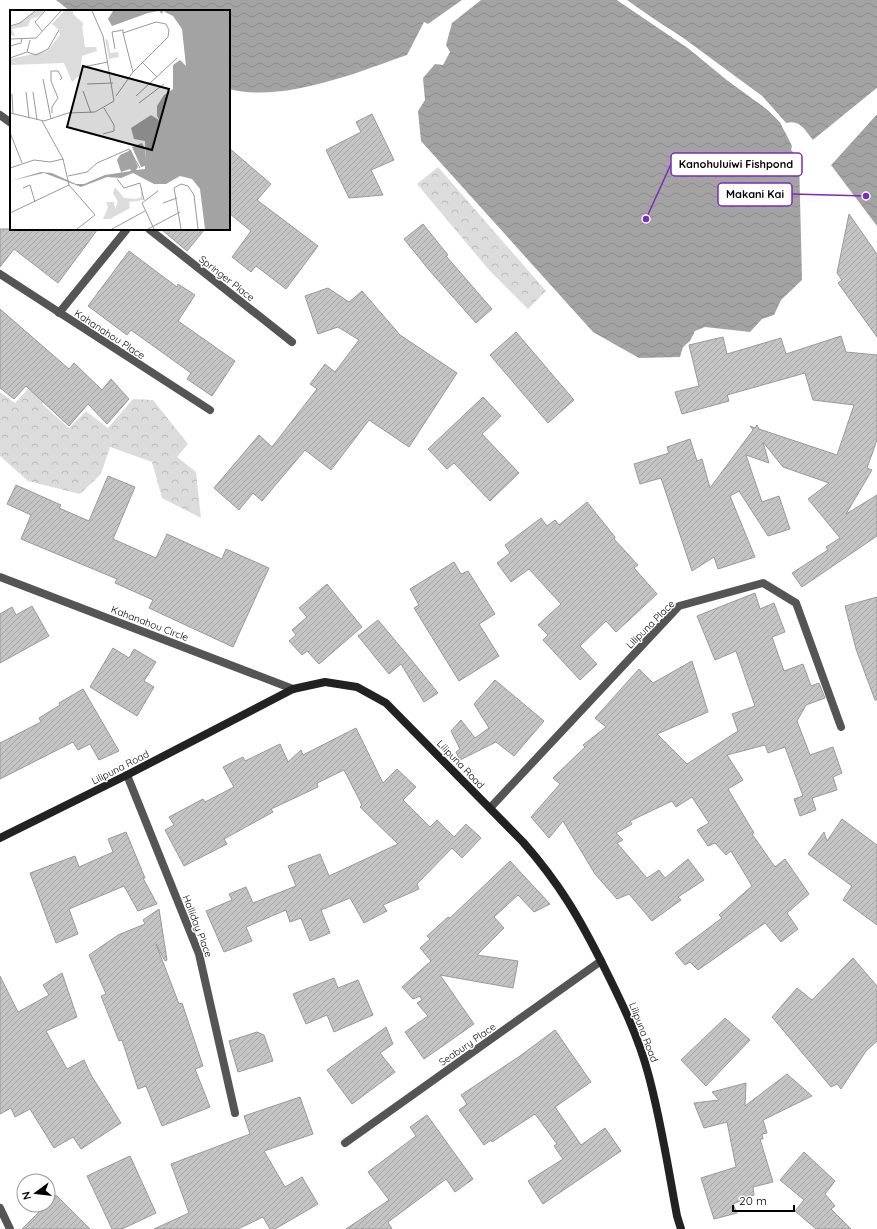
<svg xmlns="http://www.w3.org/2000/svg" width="877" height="1229" viewBox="0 0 877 1229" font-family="Quicksand,sans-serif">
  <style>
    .forest { fill: url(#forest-crowns) }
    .water { fill: url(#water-waves) }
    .pier { fill: #fff }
    .building { fill: url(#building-hatch); stroke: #999 }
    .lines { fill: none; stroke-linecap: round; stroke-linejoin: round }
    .street { stroke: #555; stroke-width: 8 }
    .secondary { stroke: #222; stroke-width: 8 }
    .labels { text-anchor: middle; stroke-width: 3; stroke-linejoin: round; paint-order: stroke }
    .street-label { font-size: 10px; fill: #000; stroke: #fff }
    .inset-road { fill: none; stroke: #999; stroke-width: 1 }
    .view { fill: #000; fill-opacity: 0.15; stroke: #000; stroke-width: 2 }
    .inset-edge { fill: none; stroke: #000; stroke-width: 2 }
    .leader { fill: none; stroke: #7b2cbf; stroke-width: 1.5 }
    .callout-dot { fill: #7b2cbf; stroke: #fff; stroke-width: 1.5 }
    .callout { fill: #fff; stroke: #7b2cbf; stroke-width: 1.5 }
    .callout-label { font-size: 11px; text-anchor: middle; font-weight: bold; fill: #000 }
  </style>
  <defs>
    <pattern id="forest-crowns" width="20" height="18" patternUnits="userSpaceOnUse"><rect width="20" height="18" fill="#dcdcdc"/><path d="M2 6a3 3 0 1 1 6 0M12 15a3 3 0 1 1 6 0" fill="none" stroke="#bbb"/></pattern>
    <pattern id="water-waves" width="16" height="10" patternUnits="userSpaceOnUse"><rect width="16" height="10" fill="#a3a3a3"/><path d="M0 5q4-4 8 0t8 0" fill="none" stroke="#8b8b8b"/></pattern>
    <pattern id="building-hatch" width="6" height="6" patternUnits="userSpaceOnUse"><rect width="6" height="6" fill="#c4c4c4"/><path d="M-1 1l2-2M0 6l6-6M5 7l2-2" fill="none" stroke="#a7a7a7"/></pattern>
  </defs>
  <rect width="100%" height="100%" fill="#fff"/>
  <g class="forest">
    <polygon points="438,167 546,291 528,309 489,270 417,184"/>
    <polygon points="54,361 62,376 42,404 69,428 86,411 108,428 133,399 153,400 188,444 177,457 196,472 201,518 162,498 152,462 110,447 101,474 80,494 28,481 0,456 0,392 15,403"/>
  </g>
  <g class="water">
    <path d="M56 0H462L428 24 424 22 407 55C356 73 282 103 229 89V11H70Z"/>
    <polygon points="481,0 617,0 688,48 727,80 768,110 780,122 792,146 791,150 799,158 802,280 781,300 774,315 762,319 750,332 705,327 695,331 690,341 683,347 680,357 639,358 593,332 421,141 418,111 425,100 423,78 435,64 443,65 450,52 446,45 452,23"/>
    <path d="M627 0H877V88L813 140C805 130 800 119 786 123L762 96Z"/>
    <polygon points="877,114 877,226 831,165"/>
  </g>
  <g class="pier">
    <polygon points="617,0 621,0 689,46 728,78 769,108 781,121 785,129 785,132 780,122 768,110 727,80 688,48"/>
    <polygon points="625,0 682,37 762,96 786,123 785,125 761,97"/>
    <polygon points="877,88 877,90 814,142 813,140"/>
    <polygon points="877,112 877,114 831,165 830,164"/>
  </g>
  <g class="building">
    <polygon points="372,114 394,160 371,170 383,195 349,198 326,150 361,132 356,122"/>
    <polygon points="229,148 271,184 257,200 318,246 286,289 256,266 251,272 232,257 251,231 229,213"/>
    <polygon points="849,214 877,254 877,337 838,283 842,280 837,273"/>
    <polygon points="423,224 448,255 446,256 492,309 476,323 429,270 404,239"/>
    <polygon points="0,229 98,229 58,283 14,249 0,267"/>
    <polygon points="161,229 205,229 187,251"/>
    <polygon points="129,251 177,287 178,284 195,295 178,321 235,361 212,396 187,379 191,373 131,330 127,335 88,306"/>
    <polygon points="328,288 349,302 362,291 400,335 457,373 409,447 369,420 331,470 305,450 262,501 253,493 239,510 214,488 259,435 272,447 317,389 310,384 325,364 335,372 359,340 338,327 318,334 305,296"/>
    <polygon points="0,309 69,369 74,363 102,390 111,379 129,399 107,424 88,404 69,426 26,386 14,399 0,388"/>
    <polygon points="516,332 574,400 548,423 490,355"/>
    <polygon points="841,336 846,352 877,355 877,440 867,468 872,470 846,514 877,495 877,536 802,587 792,573 828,550 826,547 840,538 808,499 829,483 783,467 763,442 769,463 746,455 762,502 779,496 790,529 768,536 739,491 730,496 755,557 718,569 714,557 692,571 661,478 640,484 634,464 669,453 667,447 690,439 697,461 702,459 710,488 753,430 750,426 755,428 757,425 759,429 837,455 854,405 813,400 805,373 727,395 729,401 682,414 675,392 699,386 689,345 723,337 727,354 781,338 786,354"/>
    <polygon points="483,397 501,416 482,434 519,473 490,501 454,463 447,469 428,449"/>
    <polygon points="108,476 135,487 113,539 156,558 167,534 222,559 226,549 269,568 233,647 149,608 153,600 115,583 117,579 21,539 31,515 7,504 16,485 61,505 59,508 89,521"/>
    <polygon points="587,502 615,537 614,539 638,565 634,568 657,594 616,632 606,621 580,646 597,664 580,680 543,640 548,635 538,625 561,604 529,569 511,582 497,563 510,553 505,545 541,518 547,526 555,520 559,525"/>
    <polygon points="454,562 461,574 468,571 495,614 479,624 499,656 459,681 414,608 419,605 410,589"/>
    <polygon points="327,584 362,627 319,664 307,651 302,655 289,641 296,635 292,630 307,617 299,608"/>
    <polygon points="755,593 760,609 774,603 785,632 772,637 784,671 803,664 811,686 819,683 825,698 806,705 797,721 810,755 833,747 842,773 833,777 837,790 812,798 816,810 800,816 794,799 803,796 785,747 768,753 765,745 727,755 743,780 728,789 754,833 752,834 775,867 785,859 809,894 787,913 798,929 781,942 765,923 698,970 690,962 685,965 675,953 722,918 719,915 752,886 731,851 726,855 715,843 708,846 697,830 709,823 692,797 676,807 672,801 630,821 632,824 616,833 623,840 617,843 647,878 659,870 665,878 688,859 704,880 678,897 681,900 652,921 629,894 617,899 595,874 563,821 549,838 531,817 560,784 553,778 585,747 583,745 606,727 595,718 639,669 653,683 692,661 708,712 657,734 687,764 738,731 732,714 755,706 736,651 715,660 697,616"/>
    <polygon points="877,597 877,700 875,700 856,649 845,606"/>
    <polygon points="32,606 49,636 0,663 0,614 12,607 16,615"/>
    <polygon points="378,620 409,657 438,693 424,702 401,664 389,674 358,636"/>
    <polygon points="113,648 129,658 134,649 156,662 144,681 154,687 137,716 90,687"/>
    <polygon points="495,680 544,721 514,756 496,742 460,760 456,752 460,749 451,731 461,720 475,738 489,728 474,704"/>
    <polygon points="83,689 119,751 99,760 90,744 78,750 73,742 0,779 0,743 41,722 39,718 60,705 59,703"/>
    <polygon points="356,728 383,783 397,769 416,787 403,800 430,827 437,820 454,837 466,824 481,838 462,858 452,848 417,884 419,889 383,905 387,911 364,923 350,898 321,910 330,933 310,941 301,918 290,922 286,910 246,927 252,941 224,952 206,911 232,900 229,894 246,887 253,903 296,886 288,866 320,854 329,876 398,844 360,807 362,805 344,770 317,783 318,787 271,809 273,812 224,839 227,844 184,866 165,830 174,825 169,817 203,799 205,802 234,787 223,767 243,757 245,761 280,744 288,762 301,750 303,755"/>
    <polygon points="842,819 877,845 877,925 843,900 852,886 808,854 824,832 827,841"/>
    <polygon points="126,832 145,878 143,878 157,904 138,911 124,886 69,909 78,934 56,943 30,873 75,856 79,867 113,852 108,839"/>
    <polygon points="510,861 550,904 534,912 518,895 494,917 504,928 477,955 518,961 513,988 440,975 474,1024 424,1059 405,1032 428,1016 417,1003 422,1000 420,996 413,999 402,987 431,961 420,948 430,939 427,936 448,917 450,918"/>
    <polygon points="159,909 167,960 165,961 156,944 179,1004 182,1003 203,1066 195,1069 210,1107 162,1126 146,1086 138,1089 122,1040 119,1041 101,996 106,994 89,955 118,935 145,924 143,920"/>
    <polygon points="853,958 877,986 877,1041 866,1051 841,1089 837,1084 831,1087 772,1017 797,988 812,1000"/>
    <polygon points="62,973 77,1017 46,1031 67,1069 84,1060 91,1075 121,1123 81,1149 73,1137 54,1148 30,1109 15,1117 11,1108 0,1114 0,976 18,1012 49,995 43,985"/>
    <polygon points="334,978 338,988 358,980 373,1015 334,1032 327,1015 306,1024 293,994"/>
    <polygon points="725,1018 750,1040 706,1086 681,1060"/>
    <polygon points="386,1027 393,1044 380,1053 395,1072 352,1104 327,1070"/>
    <polygon points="555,1030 591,1082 555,1107 581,1145 605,1128 621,1151 543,1204 528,1181 563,1159 554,1146 557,1144 535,1114 492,1142 491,1140 484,1145 459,1110 467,1104 461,1095 520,1056"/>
    <polygon points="257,1032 264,1035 273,1061 238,1072 229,1041"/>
    <polygon points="787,1074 812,1096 763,1120 767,1133 762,1134 763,1139 760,1139 773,1182 753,1187 754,1195 733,1204 737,1213 714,1219 701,1178 736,1167 727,1122 704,1128 694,1103 719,1100 712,1092 746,1083 745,1106"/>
    <polygon points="300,1097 313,1134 264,1151 285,1187 302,1177 318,1204 275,1229 270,1229 263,1217 238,1229 154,1229 189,1213 171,1164 250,1134 244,1116"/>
    <polygon points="427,1115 473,1179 455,1192 446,1179 388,1222 392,1229 346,1229 389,1200 368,1172 416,1136 410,1127"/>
    <polygon points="804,1152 835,1181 825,1194 835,1206 831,1209 851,1229 816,1229 795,1211 804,1200 780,1180"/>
    <polygon points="130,1156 156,1213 122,1229 112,1229 87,1176"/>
    <polygon points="56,1195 90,1229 22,1229 46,1205 48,1205"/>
  </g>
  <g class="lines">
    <g class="street">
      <polyline points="0,115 11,123"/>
      <polyline points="149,229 292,342"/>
      <polyline points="0,274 210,410"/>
      <polyline points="59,313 127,229"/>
      <polyline points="0,577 293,689"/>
      <polyline points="127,775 199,954 235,1113"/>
      <polyline points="490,808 679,606 763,583 796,603 841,727"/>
      <polyline points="345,1143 601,961"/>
      <polyline points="0,1208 10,1229"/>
    </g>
    <path class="secondary" d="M0 838 127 775 293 689 325 682 357 687 386 703 523 842C560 884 580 919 605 969 622 1003 638 1036 648 1073 661 1120 668 1168 677 1216L681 1229"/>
  </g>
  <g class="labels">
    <g class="street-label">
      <text transform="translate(227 278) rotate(38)" y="4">Springer Place</text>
      <text transform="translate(110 334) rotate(33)" y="4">Kahanahou Place</text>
      <text transform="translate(150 623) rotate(21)" y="4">Kahanahou Circle</text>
      <text transform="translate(650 624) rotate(-45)" y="4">Lilipuna Place</text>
      <text transform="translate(461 764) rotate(46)" y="4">Lilipuna Road</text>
      <text transform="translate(120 767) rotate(-27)" y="4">Lilipuna Road</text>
      <text transform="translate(198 926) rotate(69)" y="4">Halliday Place</text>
      <text transform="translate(644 1032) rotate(69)" y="4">Lilipuna Road</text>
      <text transform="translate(467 1044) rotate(-35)" y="4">Seabury Place</text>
    </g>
  </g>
  <g transform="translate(10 10)">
    <rect width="220" height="220" fill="#fff"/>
    <path d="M25 1H34L28 7 21 9 18 16 2 19 5 26 0 25V17L8 14ZM54 1H63V4L74 14 72 16 75 37H86L87 41 72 46 70 65 62 72 54 53 0 55V49L37 41 50 25 49 20 42 14ZM95 29 98 30 100 43 108 42 109 47 99 49ZM105 177 114 188 126 189 131 187V178L133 190 119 192 120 198 100 209H93L98 197 96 192H104L105 199 108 192 103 183Z" fill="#dcdcdc"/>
    <path d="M103 1H220V219H195L190 179 182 169 170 166 156 174H144L123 163 111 168 97 167 71 177 34 163 0 171 31 162 42 163 66 174H74L95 165 121 161 120 159 111 162 107 150 110 145 121 140 128 157 126 160 135 159V156L131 157 122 137 132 133 135 139 136 150 135 131 124 129 121 118 141 105 149 110 152 115 147 106V96L154 85 163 79V55L170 50 176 56 172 19 163 6 153 1 152 4 149 1 138 3 102 16 98 9Z" fill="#a3a3a3"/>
    <path class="inset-road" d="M0 16 10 13 25 1M32 21 25 12 35 1M0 29 26 28 51 1M0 36 11 33 12 28M105 39 102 22 113 20V23M17 42 26 45 38 39 49 20M0 48 17 42 20 30M133 53 147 67M73 57 98 52M33 69 41 109M77 74 103 73M73 81 81 103M16 82 19 108M23 82 27 110M2 84 3 104M106 86 123 62 158 27 159 20 156 14 146 12 113 23 123 62M126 86 167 48M129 93 154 74M0 103 34 111 58 103 85 102 104 91 93 26 82 1M42 103V97L48 88 41 71V61H48L52 68 50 70M32 111 53 149 59 175 85 205 67 219M93 124 104 121V115L94 98M1 125 12 153M0 158 24 150 40 152 53 149M58 166 77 162 87 153 119 139 130 158M107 169 114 178 130 173 134 190M13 178 20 175 25 192M153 193 167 188M0 203 59 175M102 219 135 201M138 219 170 202M144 219 132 193 148 181M171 219 164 178 171 174 178 176 184 185 188 219"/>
    <path class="view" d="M73 56 159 79 142 140 57 117Z"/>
    <rect width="220" height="220" class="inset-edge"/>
  </g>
  <path class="leader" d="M646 219L671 164M866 196L792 194"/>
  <g class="callout-dot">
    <circle cx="646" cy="219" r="4"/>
    <circle cx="866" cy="196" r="4"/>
  </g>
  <g class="callout">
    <rect x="671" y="153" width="131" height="23" rx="4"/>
    <rect x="718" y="183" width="74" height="23" rx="4"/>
  </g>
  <g class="callout-label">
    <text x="736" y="168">Kanohuluiwi Fishpond</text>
    <text x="755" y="198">Makani Kai</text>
  </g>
  <g transform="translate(36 1193) rotate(255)"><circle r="19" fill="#ffffff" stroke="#999999"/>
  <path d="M0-3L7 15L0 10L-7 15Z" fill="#000000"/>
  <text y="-6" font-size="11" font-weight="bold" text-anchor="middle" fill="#000000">N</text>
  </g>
  <path d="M733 1205v6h61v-6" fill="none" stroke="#000000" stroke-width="2"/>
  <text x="739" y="1205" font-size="12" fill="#000000" stroke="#ffffff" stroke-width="3" paint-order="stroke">20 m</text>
</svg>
